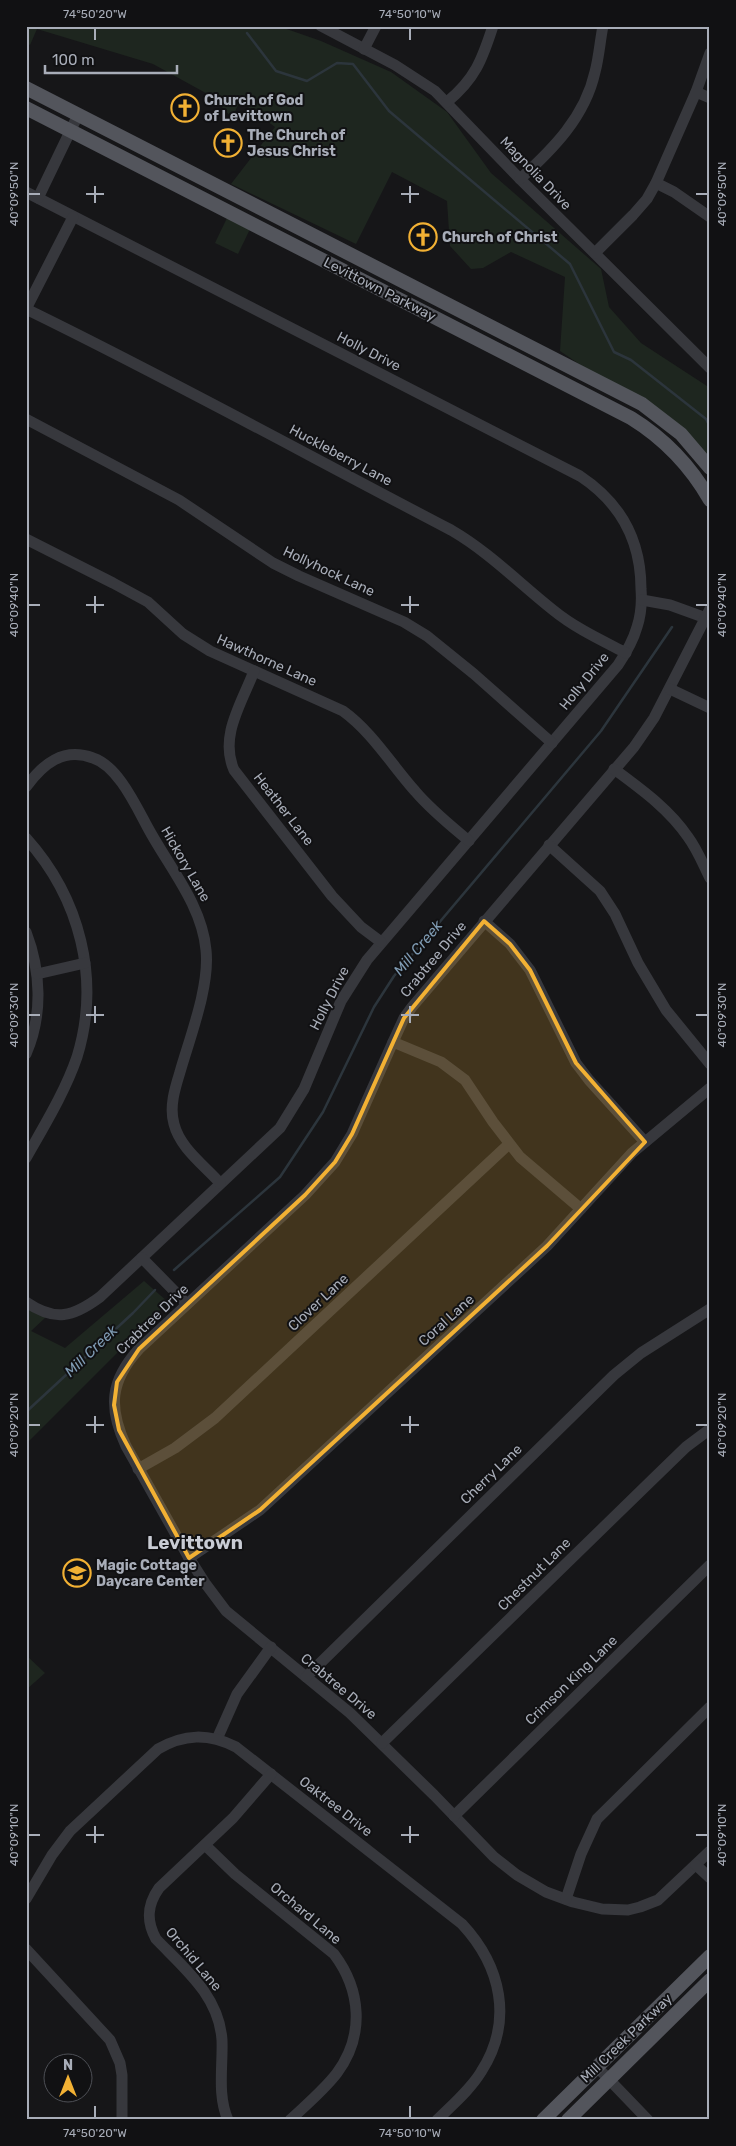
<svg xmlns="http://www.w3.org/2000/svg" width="736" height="2146" viewBox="0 0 736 2146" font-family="Rubik,sans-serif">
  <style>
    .green { fill: #1e261f }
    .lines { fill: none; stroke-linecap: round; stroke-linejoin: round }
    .stream { stroke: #2c353c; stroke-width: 2.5 }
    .minor { stroke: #37383d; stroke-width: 11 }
    .major { stroke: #53555c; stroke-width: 14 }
    .marked { fill: #f2b134; fill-opacity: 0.2; stroke: #f2b134; stroke-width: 4; stroke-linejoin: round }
    .ticks { fill: none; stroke: #a8adb8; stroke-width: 2 }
    .labels { text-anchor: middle; stroke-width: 4; stroke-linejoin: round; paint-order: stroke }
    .poi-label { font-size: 14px; font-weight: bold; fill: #a8adb8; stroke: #111113; text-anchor: start }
    .street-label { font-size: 14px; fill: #a8adb8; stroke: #111113 }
    .water-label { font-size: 15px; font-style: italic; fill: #7f9bb3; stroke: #111113 }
    .district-label { font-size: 19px; font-weight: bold; fill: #c9ccd4; stroke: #111113 }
    .neatline { fill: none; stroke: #a8adb8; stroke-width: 2 }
    .ticks-label { font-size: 12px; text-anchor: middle; fill: #a8adb8 }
  </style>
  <rect width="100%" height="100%" fill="#161618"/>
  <g class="green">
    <polygon points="26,26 278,26 321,41 391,72 447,112 491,173 601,269 609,307 641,343 710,388 710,468 667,415 585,368 560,351 565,277 511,252 483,268 471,269 450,246 447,201 392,172 356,244 231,184 275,127 240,101 232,118 213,97 153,64 37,29 30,45 26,43"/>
    <polygon points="227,218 250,229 238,254 215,243"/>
    <polygon points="144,1281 168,1302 26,1444 26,1306 46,1317 31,1331 65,1348"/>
    <polygon points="26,1655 45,1673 26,1690"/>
  </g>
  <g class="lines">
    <g class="stream">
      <polyline points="247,33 276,71 307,81 337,63 353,64 389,111 570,264 614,352 631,360 706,419 710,427"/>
      <polyline points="174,1270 280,1177 323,1112 374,1007 394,976 601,731 672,627"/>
      <polyline points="26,1412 133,1313 155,1290"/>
    </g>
    <g class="minor">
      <polyline points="321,26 395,65 435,91 520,179 710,368"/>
      <polyline points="364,49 376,26"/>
      <polyline points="696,92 710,98"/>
      <path d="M447 102C475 79 482 60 493 26"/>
      <path d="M520 179C553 149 585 117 595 72 599 57 600 41 603 26"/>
      <polyline points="656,183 674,192 710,217"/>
      <path d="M26 192 580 476C621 503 641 540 641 589 642 602 641 615 637 627 633 641 626 653 618 665L367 960 341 1001 304 1089 280 1128 100 1297C73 1317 55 1322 26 1302"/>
      <polyline points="38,198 78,115"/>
      <path d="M73 217 26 309C170 379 309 456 451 530 489 552 519 583 553 610 575 628 601 640 626 653"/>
      <polyline points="595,253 633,215 647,199 656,183 696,92 710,53"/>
      <polyline points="26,419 179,500 273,563 299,576 404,622 427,636 474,674 552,743"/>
      <path d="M26 539 113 583 148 602 183 634 210 651 343 711C372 732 391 764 415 791 431 810 450 825 469 841"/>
      <polyline points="642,600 670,605 706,618"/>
      <path d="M710 609 654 718 634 747 412 1007 404 1018 393 1042 352 1134 335 1162 305 1195 139 1349C110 1381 108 1407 126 1446L189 1558 205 1583 226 1611 350 1713 434 1795 494 1857 517 1875 546 1892 573 1902 602 1909 628 1910 640 1907 658 1900 710 1851"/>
      <path d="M254 671C242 703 219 736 234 770L332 896 361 927 381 942"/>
      <polyline points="670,689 710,708"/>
      <path d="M614 769C641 789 669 809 688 837 697 849 703 864 710 878"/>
      <path d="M26 787C43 764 63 747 93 758 118 766 136 806 148 828 169 867 202 905 206 950 210 986 190 1037 180 1072 175 1088 169 1107 174 1124 180 1148 204 1165 220 1183"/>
      <path d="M26 838C80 898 101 979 77 1057 65 1092 44 1126 26 1158"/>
      <polyline points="549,845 600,891 615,914 638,963 666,1010 710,1064"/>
      <polyline points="484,921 510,944 530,970 576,1063 589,1080 645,1142"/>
      <path d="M26 932C41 971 43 1015 26 1054"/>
      <polyline points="37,974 85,963"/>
      <polyline points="393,1042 441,1062 465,1080 493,1122 520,1157 581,1209"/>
      <polyline points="142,1258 187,1304"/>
      <polyline points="138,1469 175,1448 215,1418 509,1144"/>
      <polyline points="189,1558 260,1510 547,1246 632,1153 710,1088"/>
      <polyline points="306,1677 614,1375 641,1353 710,1309"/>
      <polyline points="217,1739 237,1694 271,1647"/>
      <polyline points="382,1743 652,1480 686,1447 710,1429"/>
      <polyline points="454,1816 710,1565"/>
      <path d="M205 1845 235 1874 334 1954C361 1990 365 2035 337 2073 324 2090 306 2105 290 2120"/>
      <polyline points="696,1865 710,1878"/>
      <path d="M26 1899 52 1855 70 1831 158 1749C184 1734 208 1733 236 1747L462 1924C501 1966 514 2021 481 2072 470 2090 452 2105 437 2120"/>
      <polyline points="566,1899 581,1854 597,1819 710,1707"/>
      <polyline points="26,1949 110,2040 120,2063 122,2075 122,2120"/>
      <polyline points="597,2067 648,2120"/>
      <path d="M228 2120C217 2095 223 2066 222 2040 219 1996 185 1969 156 1939 146 1921 147 1905 159 1888L233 1818 271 1774"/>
    </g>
    <g class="major">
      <polyline points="26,88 642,404 681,434 710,468"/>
      <path d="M26 108 631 418C665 439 690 465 710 500"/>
      <polyline points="543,2120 710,1956"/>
      <polyline points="568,2120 710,1980"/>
    </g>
  </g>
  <path class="marked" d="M484 921 510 944 530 970 576 1063 645 1142 547 1246 260 1510 189 1558 119 1430 114 1405 117 1382 139 1349 305 1195 335 1162 352 1134 404 1018Z"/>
  <path class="ticks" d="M95 28V40M410 28V40M95 186V203M410 186V203M28 194H40M86 194H104M401 194H419M696 194H708M95 596V613M410 596V613M28 605H40M86 605H104M401 605H419M696 605H708M95 1006V1023M410 1006V1023M28 1015H40M86 1015H104M401 1015H419M696 1015H708M95 1416V1433M410 1416V1433M28 1425H40M86 1425H104M401 1425H419M696 1425H708M95 1826V1843M410 1826V1843M28 1835H40M86 1835H104M401 1835H419M696 1835H708M95 2106V2118M410 2106V2118"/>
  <defs>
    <g id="church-ring" transform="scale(1.4375)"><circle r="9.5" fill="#111113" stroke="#f2b134" stroke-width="1.5"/><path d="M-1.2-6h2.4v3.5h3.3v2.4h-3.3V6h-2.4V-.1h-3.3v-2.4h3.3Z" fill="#f2b134"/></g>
    <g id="school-ring" transform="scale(1.4375)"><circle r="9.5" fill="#111113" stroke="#f2b134" stroke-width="1.5"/><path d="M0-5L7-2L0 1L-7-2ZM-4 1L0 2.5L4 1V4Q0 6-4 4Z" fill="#f2b134"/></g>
  </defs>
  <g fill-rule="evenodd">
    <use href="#church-ring" x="185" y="108"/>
    <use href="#church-ring" x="228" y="143"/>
    <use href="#church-ring" x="423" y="237"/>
    <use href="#school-ring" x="77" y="1573"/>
  </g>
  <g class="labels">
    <g class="poi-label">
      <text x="204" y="105">Church of God<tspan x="204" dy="16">of Levittown</tspan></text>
      <text x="247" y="140">The Church of<tspan x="247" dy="16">Jesus Christ</tspan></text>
      <text x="442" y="242">Church of Christ</text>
      <text x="96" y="1570">Magic Cottage<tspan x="96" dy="16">Daycare Center</tspan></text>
    </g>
    <g class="street-label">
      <text transform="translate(536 173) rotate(46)" y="5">Magnolia Drive</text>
      <text transform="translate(380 289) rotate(27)" y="5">Levittown Parkway</text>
      <text transform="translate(369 351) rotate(27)" y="5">Holly Drive</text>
      <text transform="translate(341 455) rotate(28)" y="5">Huckleberry Lane</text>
      <text transform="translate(329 571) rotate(25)" y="5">Hollyhock Lane</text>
      <text transform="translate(267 660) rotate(24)" y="5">Hawthorne Lane</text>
      <text transform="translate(584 681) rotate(-51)" y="5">Holly Drive</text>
      <text transform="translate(284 809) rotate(52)" y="5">Heather Lane</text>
      <text transform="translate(186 864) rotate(60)" y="5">Hickory Lane</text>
      <text transform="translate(433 959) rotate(-50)" y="5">Crabtree Drive</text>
      <text transform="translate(329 998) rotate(-63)" y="5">Holly Drive</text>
      <text transform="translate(318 1302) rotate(-43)" y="5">Clover Lane</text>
      <text transform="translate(152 1319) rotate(-44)" y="5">Crabtree Drive</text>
      <text transform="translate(446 1320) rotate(-42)" y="5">Coral Lane</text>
      <text transform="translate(491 1474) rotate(-44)" y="5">Cherry Lane</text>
      <text transform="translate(534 1574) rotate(-45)" y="5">Chestnut Lane</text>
      <text transform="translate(571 1680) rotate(-44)" y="5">Crimson King Lane</text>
      <text transform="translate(339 1686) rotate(40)" y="5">Crabtree Drive</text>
      <text transform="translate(336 1806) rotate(38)" y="5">Oaktree Drive</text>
      <text transform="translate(306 1913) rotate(40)" y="5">Orchard Lane</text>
      <text transform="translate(194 1959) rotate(50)" y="5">Orchid Lane</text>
      <text transform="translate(626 2038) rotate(-44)" y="5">Mill Creek Parkway</text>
    </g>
    <g class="water-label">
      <text transform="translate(418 948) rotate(-50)" y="5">Mill Creek</text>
      <text transform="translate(91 1351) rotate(-44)" y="5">Mill Creek</text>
    </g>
    <g class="district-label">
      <text x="195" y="1549">Levittown</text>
    </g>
  </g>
  <rect width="736" height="2146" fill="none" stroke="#111113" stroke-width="55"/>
  <g transform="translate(68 2078)"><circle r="24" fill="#111113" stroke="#4d4f55"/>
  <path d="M0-4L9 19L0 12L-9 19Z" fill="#f2b134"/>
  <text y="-8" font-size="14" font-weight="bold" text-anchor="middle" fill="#a8adb8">N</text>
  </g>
  <path d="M45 65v8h132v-8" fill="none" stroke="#a8adb8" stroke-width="2.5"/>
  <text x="52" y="65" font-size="15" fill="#a8adb8" stroke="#111113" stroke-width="4" paint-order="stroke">100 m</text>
  <rect x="28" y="28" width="680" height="2090" class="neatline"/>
  <g class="ticks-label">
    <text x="95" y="18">74°50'20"W</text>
    <text x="410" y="18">74°50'10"W</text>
    <text transform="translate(14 194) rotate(-90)" y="4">40°09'50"N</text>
    <text transform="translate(722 194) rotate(-90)" y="4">40°09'50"N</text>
    <text transform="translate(14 605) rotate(-90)" y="4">40°09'40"N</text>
    <text transform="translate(722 605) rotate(-90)" y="4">40°09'40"N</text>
    <text transform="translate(14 1015) rotate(-90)" y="4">40°09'30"N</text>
    <text transform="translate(722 1015) rotate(-90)" y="4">40°09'30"N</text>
    <text transform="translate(14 1425) rotate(-90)" y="4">40°09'20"N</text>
    <text transform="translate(722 1425) rotate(-90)" y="4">40°09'20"N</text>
    <text transform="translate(14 1835) rotate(-90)" y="4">40°09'10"N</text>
    <text transform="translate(722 1835) rotate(-90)" y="4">40°09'10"N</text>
    <text x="95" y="2137">74°50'20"W</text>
    <text x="410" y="2137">74°50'10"W</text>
  </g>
</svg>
